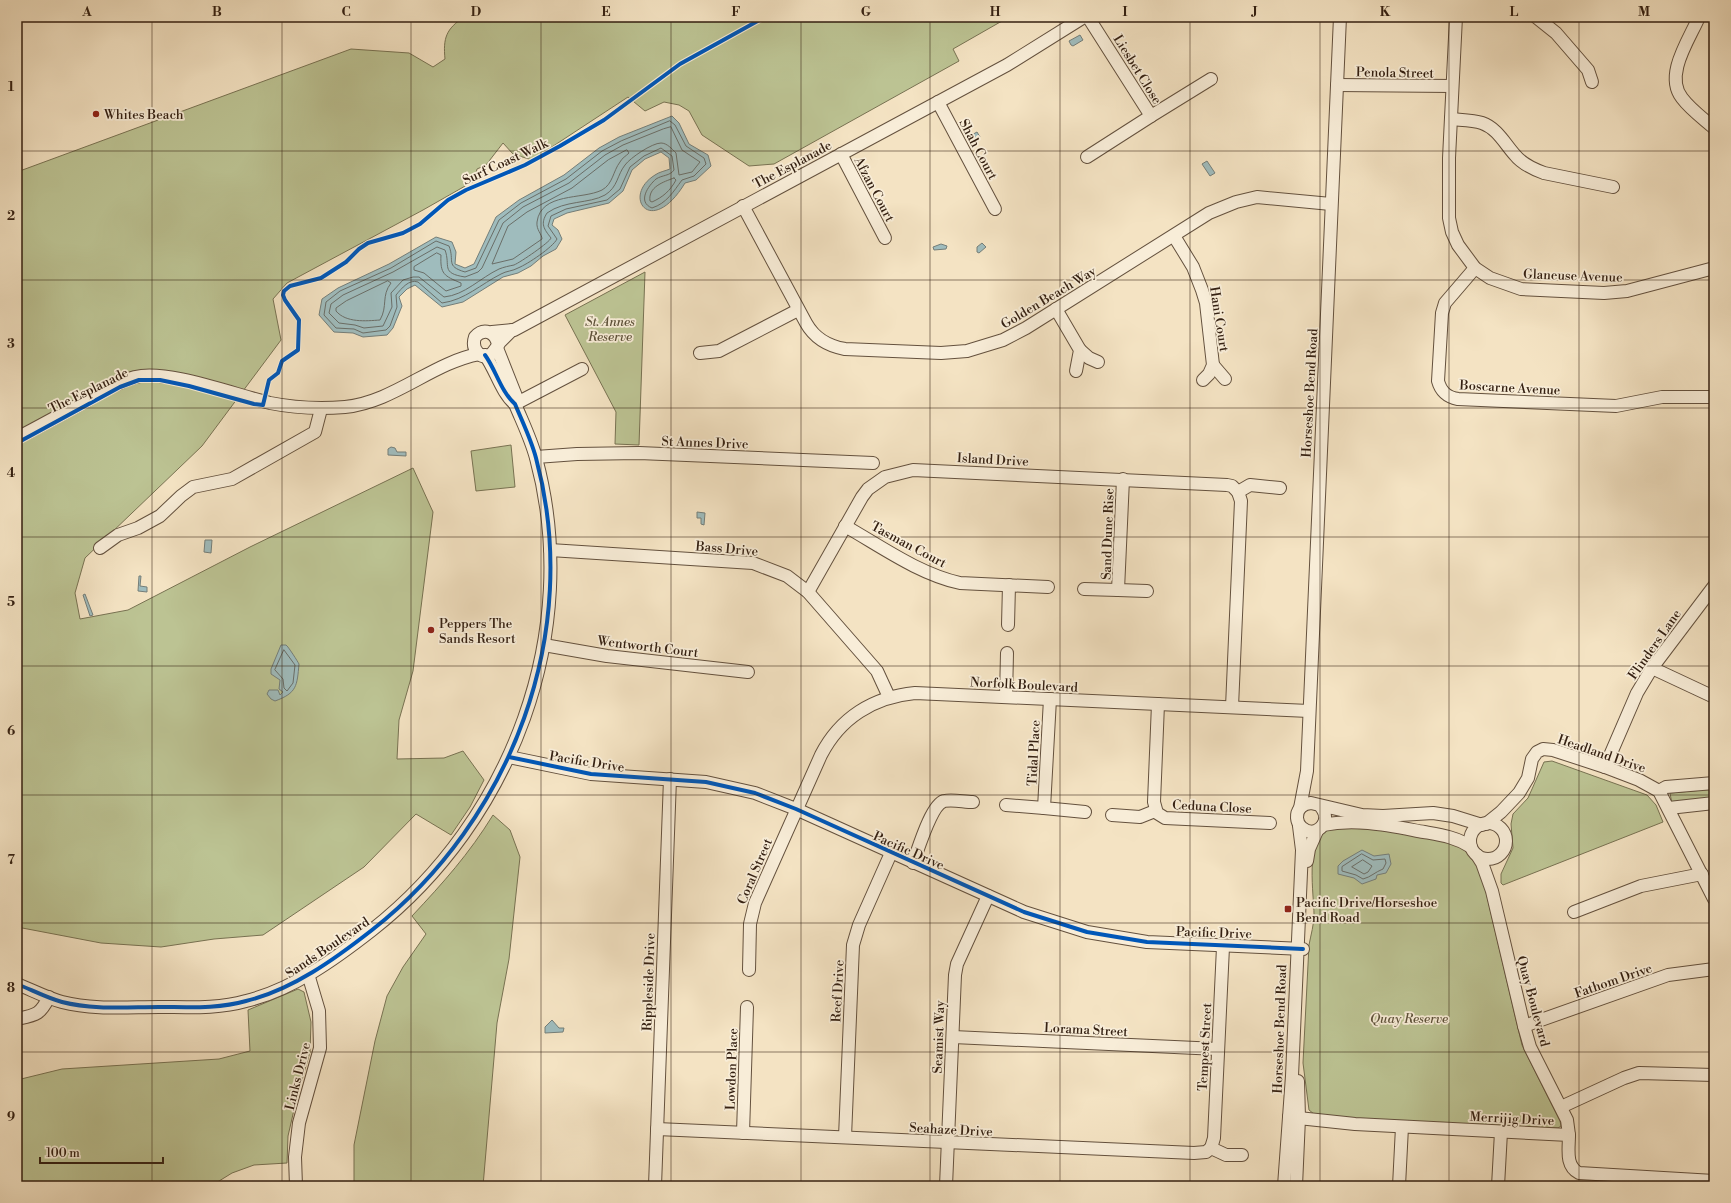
<svg xmlns="http://www.w3.org/2000/svg" width="1731" height="1203" viewBox="0 0 1731 1203" font-family="'Libre Bodoni',serif">
  <style>
    .green { fill: #bcc393; stroke: #787252 }
    .water { fill: #9fbcbd; stroke: #747e79 }
    .lines { fill: none; stroke-linecap: round; stroke-linejoin: round }
    .shore { stroke: #6a6e68; stroke-width: 1 }
    .minor-casing { stroke: #64513e; stroke-width: 14 }
    .minor { stroke: #f8edd8; stroke-width: 12 }
    .cycleway-casing { stroke: #f8edd8; stroke-width: 6 }
    .cycleway { stroke: #0057b8; stroke-width: 4 }
    .grid { fill: none; stroke: #342012; stroke-width: 1; stroke-opacity: 0.55 }
    .poi-dot { fill: #8f2418; stroke: #f8edd8; stroke-width: 1.5 }
    .labels { text-anchor: middle; stroke-width: 3.5; stroke-linejoin: round; paint-order: stroke }
    .street-label { font-size: 13px; fill: #342012; stroke: #f8edd8 }
    .poi-label { font-size: 13px; fill: #342012; stroke: #f8edd8; text-anchor: start }
    .park-label { font-size: 13px; font-style: italic; fill: #5d5139; stroke: #f8edd8 }
    .neatline { fill: none; stroke: #342012; stroke-width: 1.5 }
    .grid-label { font-size: 13px; text-anchor: middle; font-weight: bold; fill: #342012 }
  </style>
  <rect width="100%" height="100%" fill="#f4e3c3"/>
  <filter id="stains"><feTurbulence type="fractalNoise" baseFrequency=".005" numOctaves="4"/><feColorMatrix values="0 0 0 0 .2 0 0 0 0 .09 0 0 0 0 .02 0 0 0 .5 -.17"/></filter>
  <radialGradient id="worn" r=".72"><stop offset=".6" stop-color="#630" stop-opacity="0"/><stop offset="1" stop-color="#630" stop-opacity=".3"/></radialGradient>
  <g class="green">
    <path d="M464 17H1009L953 49 959 61 774 164 749 166 702 135 689 111 679 105 664 102 645 111 628 97 532 160 513 154 503 143 486 165 477 169 474 181 423 210 287 283 273 299 281 340 202 446 85 558 75 593 80 619 128 610 250 547 413 468 433 512 413 671 399 720 397 759 444 758 463 751 484 780 470 807 451 835 416 814 364 867 263 935 214 939 161 947 101 943 17 927V172L351 49 409 53 433 67 445 59C443 38 446 29 464 17Z"/>
    <polygon points="645,272 639,445 615,444 616,412 565,315"/>
    <polygon points="511,445 515,487 476,491 471,451"/>
    <polygon points="1552,761 1647,795 1656,805 1663,822 1503,885 1501,883 1501,874 1513,848 1511,824 1513,814 1528,798 1544,762"/>
    <polygon points="1714,789 1714,800 1672,804 1670,793"/>
    <path d="M493 815 510 830 520 857 509 959 497 1023 483 1186H354V1145L375 1041 387 996 403 967 426 934 412 916C443 883 469 854 493 815Z"/>
    <path d="M1345 828C1375 829 1441 833 1465 850 1473 855 1477 867 1482 875L1522 1045 1560 1121 1561 1126 1558 1128 1359 1120 1314 1114 1309 1110 1303 1063 1309 945C1311 934 1314 925 1314 914 1314 897 1305 839 1326 830 1331 828 1339 829 1345 828Z"/>
    <polygon points="298,989 304,992 311,1022 310,1052 296,1101 288,1136 287,1163 254,1165 232,1173 211,1186 17,1186 17,1080 62,1069 219,1059 250,1051 248,1010"/>
  </g>
  <g class="water">
    <polygon points="1080,35 1083,40 1073,46 1071,45 1069,41"/>
    <path d="M672 116 679 123 689 144 708 155 711 166 696 180 685 183C651 239 621 196 655 175 659 172 665 171 670 169L669 158 661 152 645 159 632 170 623 191 609 203 567 213 554 219 552 225 558 230 562 239 556 249 543 256 531 266 518 273 503 277 463 302 442 307 415 285 407 289 399 297 402 306 393 328 387 335 363 337 353 333 334 332 319 315 322 299 338 288 389 264 436 237 452 242 456 252 455 264 465 268 474 264 496 217 519 200 564 175 599 148 619 137Z"/>
    <polygon points="977,132 980,137 971,141 968,137"/>
    <polygon points="1207,161 1215,173 1210,176 1202,164"/>
    <polygon points="982,243 986,247 979,253 977,252 977,247"/>
    <polygon points="941,244 947,246 946,249 934,250 933,247"/>
    <polygon points="391,447 395,448 397,452 406,452 406,456 388,455 388,449"/>
    <polygon points="697,512 705,513 704,525 701,524 701,518 697,518"/>
    <polygon points="205,540 212,540 211,553 204,552"/>
    <polygon points="139,576 141,576 140,586 147,587 147,592 138,591"/>
    <polygon points="85,594 93,615 90,616 83,595"/>
    <path d="M281 645H286C288 646 298 662 299 664 297 686 297 693 275 701L271 699 267 694 269 690H278L280 695 283 692 279 689 280 680 271 674V669Z"/>
    <polygon points="1362,850 1374,856 1389,854 1391,864 1386,873 1377,875 1376,879 1362,884 1354,878 1338,874 1338,866 1343,861"/>
    <polygon points="552,1020 559,1028 564,1028 563,1032 545,1033 545,1027"/>
  </g>
  <g class="lines">
    <g class="shore">
      <path d="M670 121 675 125 686 146 704 158 706 164 694 176 682 180C673 192 667 203 652 208 637 202 648 186 656 179 662 175 670 176 674 170L672 156 661 148 644 156 630 167 620 189 607 200 566 209 551 216 548 226 557 239C553 247 528 264 518 268 513 271 506 271 501 274 481 284 465 300 442 303L418 282C409 279 402 288 396 295L397 307 390 326 386 330 363 333 354 329 336 328 324 315 326 302 340 291 391 268 436 241 449 246C455 261 445 266 465 272L476 268 499 220 521 203 566 179 602 151 621 141Z"/>
      <path d="M671 127 682 150 700 162 692 172 679 175 676 153C672 149 667 143 661 143 652 143 630 158 625 165 617 175 618 187 605 195 589 204 565 200 547 213 540 224 544 229 551 238 550 242 521 262 514 265 509 266 504 267 499 269 480 278 465 295 444 297L419 277H413L403 280 391 293 392 307 383 326 364 328 355 325 339 323 329 313 331 304 343 295 393 272 437 247 445 250C451 266 440 273 465 277L478 272 482 268 503 223 523 207 569 183 605 155 623 145 663 129Z"/>
      <path d="M627 150 629 153C626 156 622 158 620 162 613 171 613 184 602 190 582 200 541 192 537 222 536 230 542 234 542 239L513 259 492 264 508 226 527 212 572 188 608 160Z"/>
      <path d="M674 178 676 180C670 191 663 197 652 202L650 201C648 187 663 182 674 178Z"/>
      <path d="M437 253 441 255C440 274 444 276 461 283V286L446 291 424 273 414 270V267Z"/>
      <path d="M388 281 391 283C381 296 388 306 380 320 366 321 346 323 336 311V308L346 301Z"/>
      <polygon points="284,650 295,665 293,683 287,691 284,688 283,679 275,670"/>
      <path d="M1362 854 1373 860 1385 859 1386 863 1383 869C1375 872 1371 877 1363 879L1356 875 1342 871V867Z"/>
      <polygon points="1363,860 1372,866 1368,872 1364,874 1352,867"/>
    </g>
    <g class="minor-casing">
      <g id="minor">
        <polyline points="1088,17 1151,116 1211,79"/>
        <polyline points="1456,17 1449,158 1449,218 1452,232 1458,245 1475,268 1490,278 1521,289 1604,293 1627,291 1714,268"/>
        <polyline points="1536,17 1556,33 1588,70 1592,82"/>
        <path d="M1699 17C1689 40 1664 75 1682 98 1691 110 1704 119 1714 128"/>
        <polyline points="1337,85 1452,86"/>
        <polyline points="938,102 995,209"/>
        <path d="M1451 119C1460 120 1473 120 1482 123 1497 128 1505 144 1515 155 1522 164 1533 169 1544 173L1613 187"/>
        <polyline points="841,154 885,238"/>
        <polyline points="1087,157 1151,116"/>
        <path d="M743 206 806 323C815 339 828 346 845 349L941 353 967 351 1003 340 1026 328 1209 213 1236 202 1257 197 1331 204"/>
        <polyline points="1174,236 1193,267 1202,290 1206,303 1213,365 1209,374 1203,380"/>
        <path d="M1475 268 1445 303 1442 313 1438 381C1441 392 1447 397 1458 399L1616 406 1662 397H1714"/>
        <polyline points="1056,309 1080,350 1076,371"/>
        <polyline points="492,332 514,330 1007,65 1084,17"/>
        <path d="M498 345C496 332 484 327 475 337 473 343 473 348 478 353 489 363 495 349 500 342 504 338 508 334 512 330"/>
        <polyline points="497,348 516,396"/>
        <polyline points="1080,350 1089,358 1098,362"/>
        <polyline points="700,353 719,351 798,310"/>
        <polyline points="1213,365 1225,379"/>
        <polyline points="515,404 582,369"/>
        <path d="M17 438C40 426 63 413 86 401 101 392 118 382 135 377 168 369 235 395 270 403 295 408 320 409 345 407 394 402 432 363 479 354"/>
        <polyline points="536,457 577,454 639,453 873,463"/>
        <polyline points="1123,479 1118,590 1147,591"/>
        <path d="M845 526C882 547 919 574 960 583L1048 587"/>
        <polyline points="100,548 118,535 138,528 160,516 181,496 193,487 232,479 315,432 321,409"/>
        <polyline points="550,550 753,563 787,576 808,592 877,671 889,697"/>
        <polyline points="1084,589 1118,590"/>
        <polyline points="808,592 862,497 868,489 885,477 913,470 1227,485 1232,486 1238,492 1250,485 1280,488"/>
        <polyline points="1008,625 1009,585"/>
        <polyline points="544,645 607,656 748,672"/>
        <polyline points="1652,668 1714,697"/>
        <polyline points="1006,697 1007,653"/>
        <polyline points="1050,699 1044,808 1085,812"/>
        <polyline points="1158,704 1154,802 1157,813 1165,818 1270,823"/>
        <polyline points="1232,707 1241,501 1238,492"/>
        <polyline points="509,757 591,774 706,782 755,793 796,809 1024,912 1087,932 1147,942 1303,949"/>
        <polyline points="1605,767 1637,693 1652,668 1714,586"/>
        <polyline points="1659,791 1666,787 1714,783"/>
        <polyline points="1006,805 1044,808"/>
        <path d="M1321 807C1329 817 1325 828 1313 832 1293 831 1291 805 1311 803L1362 815 1383 816 1433 813 1453 816 1482 825"/>
        <polyline points="1300,808 1307,771 1340,17"/>
        <polyline points="1669,808 1714,803"/>
        <polyline points="1112,815 1140,817 1155,811"/>
        <circle cx="1488" cy="841" r="18"/>
        <polyline points="1486,824 1501,812 1519,793 1528,778 1532,759 1537,752 1543,749 1553,750 1605,767 1639,780 1659,791 1714,899"/>
        <path d="M1323 825C1357 818 1391 826 1424 832 1441 835 1456 837 1471 847"/>
        <polyline points="1477,855 1482,863 1492,891 1524,1026 1530,1047 1567,1120 1569,1135"/>
        <polyline points="1307,861 1309,849 1317,831"/>
        <path d="M913 863C918 850 931 805 944 801 953 799 964 802 973 802"/>
        <polyline points="1574,912 1641,886 1702,874"/>
        <path d="M749 970 750 924 755 903 821 755C840 718 873 697 915 693L1309 711"/>
        <path d="M17 984C32 990 47 998 62 1002 93 1010 127 1007 159 1007 188 1007 218 1009 246 1001 292 990 335 959 372 930 512 820 583 632 536 458 531 439 522 421 515 404 501 392 496 370 485 355"/>
        <path d="M17 1019C36 1015 40 1015 49 997"/>
        <polyline points="1524,1026 1668,975 1714,969"/>
        <polyline points="953,1037 1218,1049"/>
        <polyline points="1561,1107 1624,1078 1639,1073 1714,1075"/>
        <path d="M1289 1117 1355 1124 1569 1135C1569 1149 1565 1166 1579 1173L1714 1181"/>
        <polyline points="657,1129 1194,1153 1206,1152 1211,1148 1226,1155 1242,1155"/>
        <polyline points="743,1133 747,1007"/>
        <polyline points="845,1137 853,945 859,925 891,853"/>
        <polyline points="1211,1148 1214,1138 1223,947"/>
        <polyline points="296,1186 295,1157 299,1123 320,1048 319,1011 308,974"/>
        <polyline points="655,1186 670,779"/>
        <polyline points="946,1186 955,975 957,964 988,896"/>
        <polyline points="1284,1186 1292,1076 1302,850 1299,826"/>
        <polyline points="1296,1186 1299,1118 1298,1081"/>
        <polyline points="1399,1186 1402,1127"/>
        <polyline points="1498,1186 1501,1132"/>
      </g>
    </g>
    <use href="#minor" class="minor"/>
    <g class="cycleway-casing">
      <g id="cycleway">
        <polyline points="17,443 120,387 139,380 160,380 189,386 254,404 263,405 269,380 278,373 282,361 298,350 299,320 285,300 283,295 284,291 290,286 321,278 346,262 359,249 368,243 403,233 420,224 448,200 466,190 525,165 560,146 604,120 680,64 765,17"/>
        <polyline points="509,757 591,774 706,782 755,793 796,809 1024,912 1087,932 1147,942 1303,949"/>
        <path d="M17 984C32 990 47 998 62 1002 93 1010 127 1007 159 1007 188 1007 218 1009 246 1001 292 990 335 959 372 930 512 820 583 632 536 458 531 439 522 421 515 404 501 392 496 370 485 355"/>
      </g>
    </g>
    <use href="#cycleway" class="cycleway"/>
  </g>
  <path class="grid" d="M152 17V1186M282 17V1186M411 17V1186M541 17V1186M671 17V1186M801 17V1186M930 17V1186M1060 17V1186M1190 17V1186M1320 17V1186M1449 17V1186M1579 17V1186M17 151H1714M17 280H1714M17 408H1714M17 537H1714M17 666H1714M17 795H1714M17 923H1714M17 1052H1714"/>
  <g class="poi-dot">
    <circle cx="96" cy="114" r="4"/>
    <circle cx="431" cy="630" r="4"/>
    <rect x="1284" y="905" width="8" height="8" rx="2"/>
  </g>
  <g class="labels">
    <g class="street-label">
      <text transform="translate(1138 69) rotate(58)" y="5">Liesbet Close</text>
      <text transform="translate(1395 72) rotate(1)" y="5">Penola Street</text>
      <text transform="translate(979 149) rotate(62)" y="5">Shah Court</text>
      <text transform="translate(505 161) rotate(-25)" y="5">Surf Coast Walk</text>
      <text transform="translate(792 164) rotate(-28)" y="5">The Esplanade</text>
      <text transform="translate(875 189) rotate(62)" y="5">Afzan Court</text>
      <text transform="translate(1573 275) rotate(2)" y="5">Glaneuse Avenue</text>
      <text transform="translate(1048 297) rotate(-31)" y="5">Golden Beach Way</text>
      <text transform="translate(1220 319) rotate(81)" y="5">Hani Court</text>
      <text transform="translate(1510 387) rotate(3)" y="5">Boscarne Avenue</text>
      <text transform="translate(88 390) rotate(-26)" y="5">The Esplanade</text>
      <text transform="translate(1309 393) rotate(-87)" y="5">Horseshoe Bend Road</text>
      <text transform="translate(705 442) rotate(2)" y="5">St Annes Drive</text>
      <text transform="translate(993 459) rotate(3)" y="5">Island Drive</text>
      <text transform="translate(1107 534) rotate(-88)" y="5">Sand Dune Rise</text>
      <text transform="translate(909 544) rotate(28)" y="5">Tasman Court</text>
      <text transform="translate(727 548) rotate(5)" y="5">Bass Drive</text>
      <text transform="translate(1654 644) rotate(-55)" y="5">Flinders Lane</text>
      <text transform="translate(648 646) rotate(7)" y="5">Wentworth Court</text>
      <text transform="translate(1024 684) rotate(3)" y="5">Norfolk Boulevard</text>
      <text transform="translate(1033 753) rotate(-87)" y="5">Tidal Place</text>
      <text transform="translate(1602 753) rotate(19)" y="5">Headland Drive</text>
      <text transform="translate(587 761) rotate(9)" y="5">Pacific Drive</text>
      <text transform="translate(1212 806) rotate(3)" y="5">Ceduna Close</text>
      <text transform="translate(909 850) rotate(24)" y="5">Pacific Drive</text>
      <text transform="translate(754 871) rotate(-67)" y="5">Coral Street</text>
      <text transform="translate(1214 932) rotate(2)" y="5">Pacific Drive</text>
      <text transform="translate(327 947) rotate(-34)" y="5">Sands Boulevard</text>
      <text transform="translate(1613 980) rotate(-19)" y="5">Fathom Drive</text>
      <text transform="translate(648 982) rotate(-88)" y="5">Rippleside Drive</text>
      <text transform="translate(837 991) rotate(-87)" y="5">Reef Drive</text>
      <text transform="translate(1534 1001) rotate(75)" y="5">Quay Boulevard</text>
      <text transform="translate(1086 1029) rotate(3)" y="5">Lorama Street</text>
      <text transform="translate(1279 1029) rotate(-88)" y="5">Horseshoe Bend Road</text>
      <text transform="translate(938 1037) rotate(-88)" y="5">Seamist Way</text>
      <text transform="translate(1204 1047) rotate(-87)" y="5">Tempest Street</text>
      <text transform="translate(731 1069) rotate(-88)" y="5">Lowdon Place</text>
      <text transform="translate(297 1076) rotate(-76)" y="5">Links Drive</text>
      <text transform="translate(1512 1118) rotate(3)" y="5">Merrijig Drive</text>
      <text transform="translate(951 1129) rotate(3)" y="5">Seahaze Drive</text>
    </g>
    <g class="poi-label">
      <text x="104" y="119">Whites Beach</text>
      <text x="439" y="628">Peppers The<tspan x="439" dy="15">Sands Resort</tspan></text>
      <text x="1296" y="907">Pacific Drive/Horseshoe<tspan x="1296" dy="15">Bend Road</tspan></text>
    </g>
    <g class="park-label">
      <text x="610" y="326">St. Annes<tspan x="610" dy="15">Reserve</tspan></text>
      <text x="1409" y="1023">Quay Reserve</text>
    </g>
  </g>
  <rect width="1731" height="1203" fill="none" stroke="#f4e3c3" stroke-width="44"/>
  <path d="M40 1157v6h123v-6" fill="none" stroke="#342012" stroke-width="2"/>
  <text x="46" y="1157" font-size="12" fill="#342012" stroke="#f8edd8" stroke-width="3" paint-order="stroke">100 m</text>
  <rect x="22" y="22" width="1687" height="1159" class="neatline"/>
  <g class="grid-label">
    <text x="87" y="16">A</text>
    <text x="217" y="16">B</text>
    <text x="346" y="16">C</text>
    <text x="476" y="16">D</text>
    <text x="606" y="16">E</text>
    <text x="736" y="16">F</text>
    <text x="866" y="16">G</text>
    <text x="995" y="16">H</text>
    <text x="1125" y="16">I</text>
    <text x="1255" y="16">J</text>
    <text x="1385" y="16">K</text>
    <text x="1514" y="16">L</text>
    <text x="1644" y="16">M</text>
    <text x="11" y="91">1</text>
    <text x="11" y="220">2</text>
    <text x="11" y="348">3</text>
    <text x="11" y="477">4</text>
    <text x="11" y="606">5</text>
    <text x="11" y="735">6</text>
    <text x="11" y="864">7</text>
    <text x="11" y="992">8</text>
    <text x="11" y="1121">9</text>
  </g>
  <rect width="100%" height="100%" filter="url(#stains)"/>
  <rect width="100%" height="100%" fill="url(#worn)"/>
</svg>
